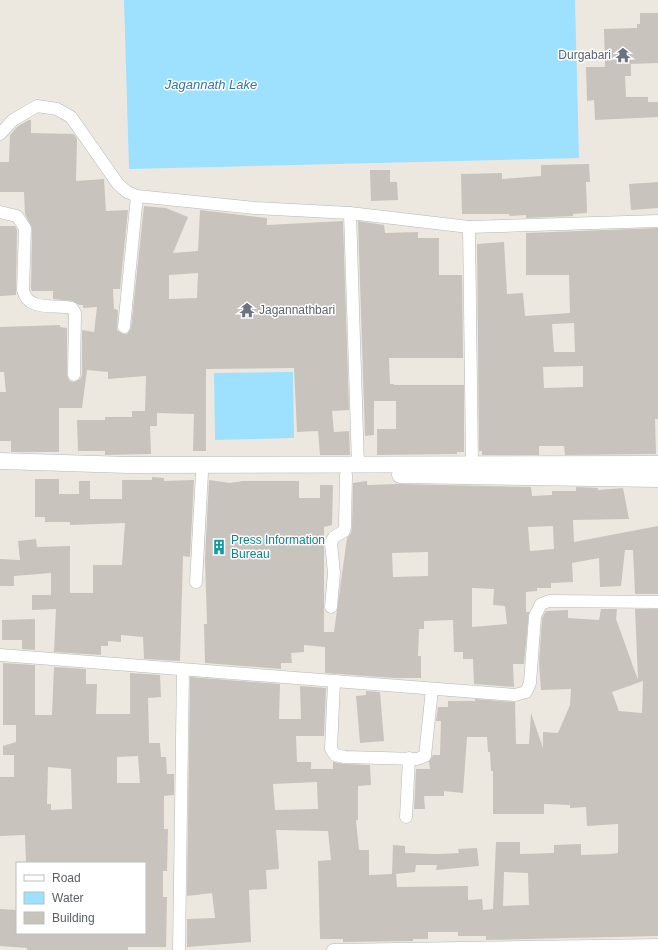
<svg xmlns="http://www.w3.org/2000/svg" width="658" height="950" viewBox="0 0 658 950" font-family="Arial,sans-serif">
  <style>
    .water { fill: #9de1ff }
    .building { fill: #c8c3bc; fill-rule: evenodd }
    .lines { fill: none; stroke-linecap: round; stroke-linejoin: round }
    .minor-casing { stroke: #b2b7bc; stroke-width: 13 }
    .tertiary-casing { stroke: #b2b7bc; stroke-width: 17 }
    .minor { stroke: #fff; stroke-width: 12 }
    .tertiary { stroke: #fff; stroke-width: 16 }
    .labels { text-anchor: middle; stroke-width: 3; stroke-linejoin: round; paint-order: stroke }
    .worship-label { font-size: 12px; fill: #5b616d; stroke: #fff; text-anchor: end }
    .culture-label { font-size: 12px; fill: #0d838f; stroke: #fff; text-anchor: start }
    .water-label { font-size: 13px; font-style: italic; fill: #3078a5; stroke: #fff }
  </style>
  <rect width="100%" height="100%" fill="#ede8df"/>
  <g class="water">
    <polygon points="124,0 575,0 579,158 129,169"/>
    <polygon points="293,372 294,438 215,440 214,373"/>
  </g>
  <g class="building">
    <polygon points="640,13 658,13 658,63 631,64 631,76 625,76 626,97 648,97 648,102 658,102 658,117 595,120 594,100 587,101 586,67 605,67 604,29 637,28 637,24 640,24"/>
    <path d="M29 120H31V133L74 134 77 139 76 181 104 179 106 211 128 210 120 289H113L114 309 118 310 117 330 123 334H127L131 328 144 206 166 208 188 217 173 253 198 251 200 210 267 218V225L343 221 349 410 332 411 334 432 349 431 350 455H320L318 431 297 432 294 368 206 369V451H193L194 414 157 413V426H150L151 454 105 455V451H78L77 420H105V417H132V411H145L146 376 108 379V372L87 370 82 408H59V452H11V441H0V392H6L4 372H0V327L60 325V327L67 328V375L70 381 74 382 80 379 82 375V330L94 332 97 307 83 308V305H79L73 301 53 299V291H32L31 289 32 228 25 214 24 192H0V162H9L10 135 18 126ZM198 273 197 298 169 299V275Z"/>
    <polygon points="589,164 590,182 586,182 587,213 573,214 573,216 526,218 526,215 510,216 509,214 462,214 461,174 502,173 502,179 541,176 541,165"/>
    <polygon points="370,170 390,170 390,182 397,182 398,200 371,201"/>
    <polygon points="658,182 658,208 631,210 629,184"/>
    <polygon points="358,221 384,225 385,233 418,232 418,238 439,238 439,275 462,275 463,358 389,358 390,384 394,384 394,385 464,385 464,452 457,452 457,454 377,455 377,429 396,429 396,401 374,401 374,435 365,436"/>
    <polygon points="0,226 15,226 17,230 16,295 0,296"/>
    <path d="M658 228V419H655L656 454 565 455 564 446H539V455H482V451H479L477 244 504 242 507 294 523 293 525 316 570 313 569 275H526V233ZM574 323 575 352H554L552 324ZM583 366V387L544 388 543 367Z"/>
    <polygon points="152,477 164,478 164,481 194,480 190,557 183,556 180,661 144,659 143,637 121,635 121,642 108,641 108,646 101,646 101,655 54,652 56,609 32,610 32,595 51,595 51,573 14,576 14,586 0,586 0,559 20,560 18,541 36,539 37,547 70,546 70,593 93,593 93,565 122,565 125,523 70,525 70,522 45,522 45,517 35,517 35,479 59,479 59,494 79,494 79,481 90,481 90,499 122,499 122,480 152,480"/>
    <path d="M209 480 230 483 243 481H299V498H320V485H333L332 525 324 527V632H334L347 538 351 533 352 527 353 483 367 481V485L398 484 531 487 532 496 552 495V491H576V487L598 488V490L623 488 629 519 573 520 574 542 658 526V594H635L633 550H625L621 586 600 587 599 558 572 563 573 582 551 583V588H537V591L526 592V612H529L524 664H513L514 687 474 684 473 659H463V652H454L453 620 424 621V629H419L418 656H421V678H394L325 673V647L304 645V652L291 653 292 663H281V669L205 663 204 624H207L205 558ZM553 526 554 549 530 551 528 527ZM428 552V576L393 577 392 553ZM472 588 494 589 493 605 505 606 507 624 472 627Z"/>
    <path d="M601 609H617L616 619 638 680 635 609H658V936L486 940V936H458V932H428V939H413V941L343 942V939H320L318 861 331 860 328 831 276 830 279 869 266 870 267 889 249 890 251 942 187 947V919L215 918 212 893 187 896 190 677 280 684 279 719H301L300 686 326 688 324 736H296L297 762H311V769H333V762L345 764 370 765 371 785 358 786V820H356L359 850H369V875L392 874 393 845 405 846V853L438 854 459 853 458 849 477 848 479 866 436 870 437 865H416L415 872 396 874 397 887 468 886V900L482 899 483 910 493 909 496 842H520V854L554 853V845L581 844V855L611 854 618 853V824L587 826 586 807 570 808V805L544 804V814H493V771H491L490 752H488L487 737H467L463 793 444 791V796H424L425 809H414L416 769H430L429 762 433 755H440L441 721H436L438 707H448V701H475V699L515 702 516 744H529L531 713 543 748V732L558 733 570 705 571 689 541 690 539 663 542 618 546 611 568 610V618L599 620ZM643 681 642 713 619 711 612 692ZM317 782 318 809 275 810 273 784ZM504 872 528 873 529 905 503 906Z"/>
    <polygon points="35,619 35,650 22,649 22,640 2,640 2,620"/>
    <path d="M3 663 35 665V715H52L54 667 86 669V684H97L96 714H130V673L160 675 161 697 148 698 149 743H160L161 757H166L167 774H174V795L164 796V829H168L167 871H163V897H167L166 947H128V950H27V948L0 946V909L17 910V933H145V863H26L25 835 0 836V777H14V755H3V746L16 742V725H3ZM138 756 140 783H117V757ZM48 767 71 769 72 809 51 810V804H47Z"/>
    <polygon points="366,691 380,692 384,741 360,743 356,696 366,695"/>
  </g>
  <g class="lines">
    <g class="minor-casing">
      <g id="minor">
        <polyline points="0,134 13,120 37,106 57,109 71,117 118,184 127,192 137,196 255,208 350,213 469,227 658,221"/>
        <path d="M0 212 17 216 25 228 23 290C28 312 54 304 72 308L75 313 74 375"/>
        <polyline points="350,213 358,466"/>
        <polyline points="469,227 472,463"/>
        <polyline points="124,327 137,196"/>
        <polyline points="196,582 202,473"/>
        <polyline points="331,607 334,573 331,543 334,537 344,531 345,527 346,475"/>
        <polyline points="0,655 515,695 526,692 530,683 535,616 541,604 549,601 658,602"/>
        <polyline points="334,682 331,749 335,755 345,757 417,759 425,756 432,689"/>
        <polyline points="406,817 409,758"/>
        <polyline points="179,950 183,670"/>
        <polyline points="333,950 658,945"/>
      </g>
    </g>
    <g class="tertiary-casing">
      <g id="tertiary">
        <polyline points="0,461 128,465 658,464"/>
        <polyline points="400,475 658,479"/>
      </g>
    </g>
    <use href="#minor" class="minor"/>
    <use href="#tertiary" class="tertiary"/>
  </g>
  <defs>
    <g id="temple-bare" transform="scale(1.2)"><path d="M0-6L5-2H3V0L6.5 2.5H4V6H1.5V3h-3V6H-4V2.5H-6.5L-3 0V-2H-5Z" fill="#6b7280" stroke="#fff" stroke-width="2.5" paint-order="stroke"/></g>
    <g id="building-bare" transform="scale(1.2)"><path d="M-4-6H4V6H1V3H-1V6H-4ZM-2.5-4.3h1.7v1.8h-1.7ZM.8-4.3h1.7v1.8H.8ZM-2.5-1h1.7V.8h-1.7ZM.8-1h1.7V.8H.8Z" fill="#0f9aa8" stroke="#fff" stroke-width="2.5" paint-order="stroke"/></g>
  </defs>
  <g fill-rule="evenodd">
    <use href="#temple-bare" x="623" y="55"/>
    <use href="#temple-bare" x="247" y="310"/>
    <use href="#building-bare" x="219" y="547"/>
  </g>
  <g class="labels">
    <g class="worship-label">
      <text x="611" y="59">Durgabari</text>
      <text x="259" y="314" text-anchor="start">Jagannathbari</text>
    </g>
    <g class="culture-label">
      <text x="231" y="544">Press Information<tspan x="231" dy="14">Bureau</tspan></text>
    </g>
    <g class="water-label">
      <text x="211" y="89">Jagannath Lake</text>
    </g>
  </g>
  <rect x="16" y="862" width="130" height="72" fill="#ffffff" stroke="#bcbfc0"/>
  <rect x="24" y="875" width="20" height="6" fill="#ffffff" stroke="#bcbfc0"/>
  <text x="52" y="882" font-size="12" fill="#585e62">Road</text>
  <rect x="24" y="892" width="20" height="12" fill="#9de1ff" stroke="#bcbfc0"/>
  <text x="52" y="902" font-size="12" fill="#585e62">Water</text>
  <rect x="24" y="912" width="20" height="12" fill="#c8c3bc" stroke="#bcbfc0"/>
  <text x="52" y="922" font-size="12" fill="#585e62">Building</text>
</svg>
